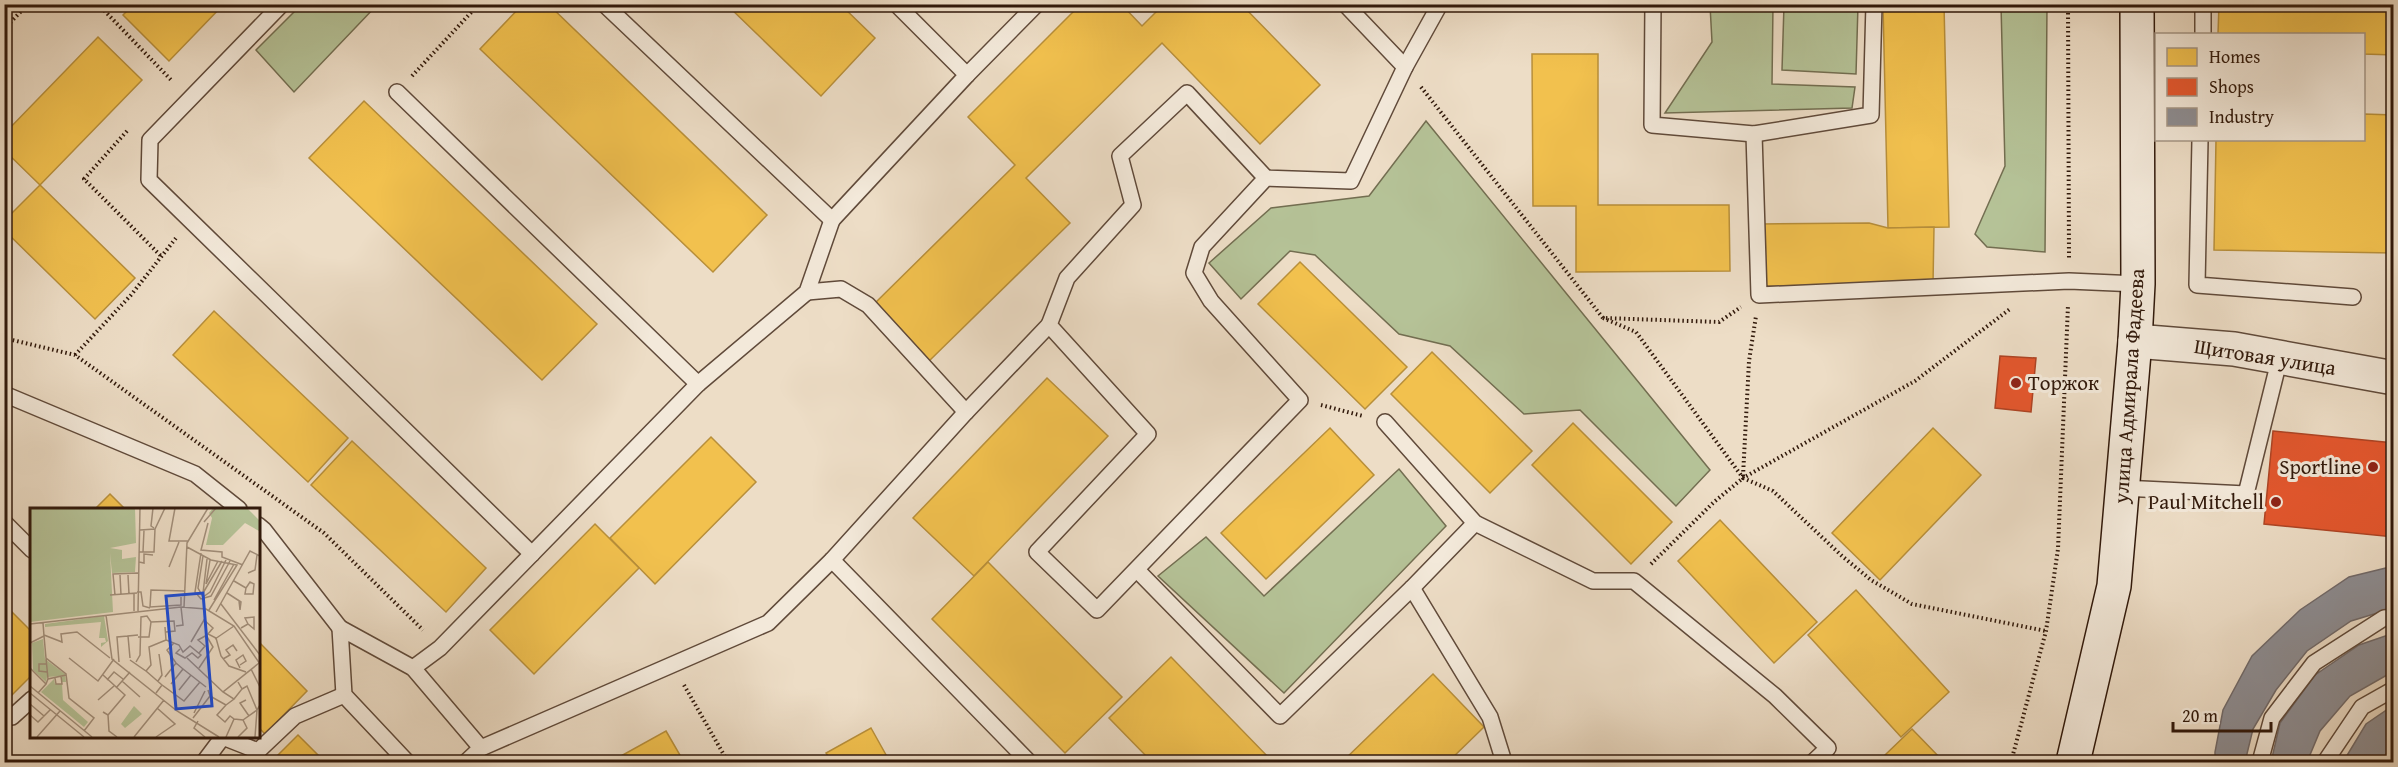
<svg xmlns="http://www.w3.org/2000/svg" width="2398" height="767" viewBox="0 0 2398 767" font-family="'Gentium Book Plus',serif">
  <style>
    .green { fill: #b5c297; stroke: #736e51; stroke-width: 1.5 }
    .homes { fill: #f2c14e; stroke: #b88f3a; stroke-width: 1.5 }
    .shops { fill: #e4572e; stroke: #ae4424; stroke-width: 1.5 }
    .industry { fill: #8d8d92; stroke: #716a6a; stroke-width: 1.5 }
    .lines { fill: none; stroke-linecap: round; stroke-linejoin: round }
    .service-casing { stroke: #604a3a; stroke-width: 18 }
    .tertiary-casing { stroke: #604a3a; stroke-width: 36 }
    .secondary-casing { stroke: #31190b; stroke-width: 36 }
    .path { stroke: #31190b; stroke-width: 4; stroke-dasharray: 1.5 3; stroke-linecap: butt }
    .service { stroke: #f3e9da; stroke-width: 15 }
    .tertiary { stroke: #f3e9da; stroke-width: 33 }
    .secondary { stroke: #f3e9da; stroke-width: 33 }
    .poi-dot { fill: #8f2418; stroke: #f3e9da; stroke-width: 2 }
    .labels { text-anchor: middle; stroke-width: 6; stroke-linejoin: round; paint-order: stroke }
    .street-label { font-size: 21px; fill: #31190b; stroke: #f3e9da }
    .poi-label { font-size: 21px; fill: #31190b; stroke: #f3e9da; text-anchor: end }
    .inset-road { fill: none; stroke: #a28f7b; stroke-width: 1.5 }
    .view { fill: #1d4ed8; fill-opacity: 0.15; stroke: #1d4ed8; stroke-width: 3 }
    .inset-edge { fill: none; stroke: #31190b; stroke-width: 3 }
  </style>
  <rect width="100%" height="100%" fill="#edddc6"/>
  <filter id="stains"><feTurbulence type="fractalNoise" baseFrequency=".00333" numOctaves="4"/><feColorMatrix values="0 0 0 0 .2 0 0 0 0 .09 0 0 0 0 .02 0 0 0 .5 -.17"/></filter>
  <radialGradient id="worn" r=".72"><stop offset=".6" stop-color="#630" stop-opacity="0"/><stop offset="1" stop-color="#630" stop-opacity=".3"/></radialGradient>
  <g class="green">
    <polygon points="302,4 377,5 294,92 256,50"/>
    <polygon points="1710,5 1773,5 1772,84 1855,87 1852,108 1665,113 1712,42"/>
    <polygon points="1784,5 1858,5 1856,74 1782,70"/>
    <polygon points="2001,5 2047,5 2045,252 1987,247 1975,234 2005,166"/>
    <polygon points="1426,121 1710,470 1676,506 1580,410 1524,414 1450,346 1399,334 1315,255 1290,251 1241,299 1209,263 1271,208 1369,196"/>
    <polygon points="1399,469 1446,526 1284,693 1158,576 1206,537 1264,596"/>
  </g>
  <g class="homes">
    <polygon points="134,4 224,4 169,61 123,15"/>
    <polygon points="523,4 548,4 767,215 713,272 480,49"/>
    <polygon points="726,4 840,4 875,38 821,96"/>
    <polygon points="1081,4 1121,4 1142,26 1164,4 1241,4 1320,85 1260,144 1162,43 1026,178 1070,223 926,364 871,307 1015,165 968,117"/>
    <polygon points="1883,4 1944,4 1949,227 1888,228"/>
    <polygon points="2219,4 2394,4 2394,55 2364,54 2364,34 2218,34"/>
    <polygon points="98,37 142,80 40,185 4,150 4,134"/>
    <polygon points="1532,54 1598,54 1598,205 1729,205 1730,271 1576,272 1576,206 1533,206"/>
    <polygon points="364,101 597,324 542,380 309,158"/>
    <polygon points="2364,114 2394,115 2394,253 2214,250 2216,140 2364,140"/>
    <polygon points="40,185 135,278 95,319 4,230 4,221"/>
    <polygon points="1869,223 1888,228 1934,227 1933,284 1763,286 1762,224"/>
    <polygon points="1300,262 1407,367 1365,409 1258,304"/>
    <polygon points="214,311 348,438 308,482 173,355"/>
    <polygon points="1432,352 1532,451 1490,493 1391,394"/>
    <polygon points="1047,378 1108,436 974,576 913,518"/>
    <polygon points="1573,423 1672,522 1631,564 1532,465"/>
    <polygon points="1330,428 1374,475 1266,579 1221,533"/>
    <polygon points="1933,428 1981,475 1880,580 1832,533"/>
    <polygon points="711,437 756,482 655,584 610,538"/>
    <polygon points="352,441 486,568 446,612 311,485"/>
    <polygon points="110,494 125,509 95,509"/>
    <polygon points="1720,520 1817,622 1774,663 1678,561"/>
    <polygon points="595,524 639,568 534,674 490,630"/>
    <polygon points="988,562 1122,697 1065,753 932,619"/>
    <polygon points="1856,590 1949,692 1901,737 1808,635"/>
    <polygon points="4,604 32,632 32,675 9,698 4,693"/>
    <polygon points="258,641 307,691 265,734 258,727"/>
    <polygon points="1171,657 1203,690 1273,762 1152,762 1109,718"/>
    <polygon points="1433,674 1484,727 1448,762 1342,762"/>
    <polygon points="871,728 890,762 832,762 826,753"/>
    <polygon points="1912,729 1944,762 1878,762 1885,755"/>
    <polygon points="666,731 684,762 610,762"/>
    <polygon points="298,735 325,762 271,762"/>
  </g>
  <g class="shops">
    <polygon points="2000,356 2036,358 2031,412 1995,408"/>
    <polygon points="2273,431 2394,443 2394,537 2264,524"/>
  </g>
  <g class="industry">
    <polygon points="2394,566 2394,608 2351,621 2307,651 2276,690 2253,729 2245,762 2215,762 2215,752 2223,710 2252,656 2300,610 2349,577"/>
    <polygon points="2394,633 2394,671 2350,696 2320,731 2307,762 2271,762 2280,723 2315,675 2359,645"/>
    <polygon points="2394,705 2394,748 2386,754 2384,762 2343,762 2366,724"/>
  </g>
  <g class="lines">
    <g class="service-casing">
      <g id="service">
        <polyline points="282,4 150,140 149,180 532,554"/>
        <polyline points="604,4 832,220 967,75 896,4"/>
        <polyline points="1345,4 1405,67"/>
        <polyline points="1653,4 1652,125 1754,134 1871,115 1874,4"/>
        <polyline points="2203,34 2203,4"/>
        <polyline points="967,75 1037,4"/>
        <polyline points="397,92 698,384"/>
        <polyline points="1754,134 1759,295 2069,281 2138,284"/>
        <polyline points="2200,140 2197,285 2353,297"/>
        <polyline points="1266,178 1202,247 1194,273 1211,301 1300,400 1097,610 1037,552 1148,434 1049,325 1067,278 1133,205 1120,156 1187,93 1266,178 1351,181 1405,67 1440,4"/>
        <polyline points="807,292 841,289 868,305 966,412"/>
        <polyline points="4,394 195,474 239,509"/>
        <polyline points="1385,422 1475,523 1593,581 1634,581 1775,696 1828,748 1813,762"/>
        <polyline points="2122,488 2246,494 2280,357"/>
        <polyline points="4,522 32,550"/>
        <polyline points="258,525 264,530 340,628"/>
        <polyline points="832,560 1029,762"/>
        <polyline points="1137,570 1280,716 1412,588 1490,717 1504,762"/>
        <polyline points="1412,588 1475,523"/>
        <polyline points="413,668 440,648 698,384 807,292 832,220"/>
        <polyline points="4,710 12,717 32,699"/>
        <polyline points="220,736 258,751 295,716 344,695"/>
        <polyline points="204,762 222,738"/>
        <polyline points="407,762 344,695 340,628 413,668 481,748"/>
        <polyline points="466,762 481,748 768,623 832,560 966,412 1049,325"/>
        <polyline points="2260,762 2272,718 2314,663 2384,618 2394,617"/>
        <polyline points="2325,762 2362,707 2394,689"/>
      </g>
    </g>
    <g class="tertiary-casing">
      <polyline id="tertiary" points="2135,341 2234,349 2394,378"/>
    </g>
    <g class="secondary-casing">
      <polyline id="secondary" points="2073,762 2114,586 2135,341 2138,284 2137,4"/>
    </g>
    <g class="path">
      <polyline points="98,4 172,81"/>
      <polyline points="2068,4 2069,259"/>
      <polyline points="4,29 28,4"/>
      <polyline points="412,76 479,4"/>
      <polyline points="1421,87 1603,318 1719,322 1741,307"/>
      <polyline points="127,131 84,179 161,256"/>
      <polyline points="1603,318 1636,332 1743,478 1915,381 2010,309"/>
      <polyline points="4,338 75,355 324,533 423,630"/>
      <polyline points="75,355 131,295 176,238"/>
      <polyline points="1321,405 1363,416"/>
      <polyline points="1743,476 1749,361 1756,316"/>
      <polyline points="1651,564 1714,502 1743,478 1773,491 1842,556 1871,580 1912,604 2046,631"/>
      <polyline points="684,685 728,762"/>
      <polyline points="2011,762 2046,631 2058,549 2068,305"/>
    </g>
    <use href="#service" class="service"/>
    <use href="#tertiary" class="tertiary"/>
    <use href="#secondary" class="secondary"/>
  </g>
  <g class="poi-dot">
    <circle cx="2016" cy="383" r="6"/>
    <circle cx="2373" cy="467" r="6"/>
    <circle cx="2276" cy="502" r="6"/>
  </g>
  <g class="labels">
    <g class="street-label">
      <text transform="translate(2265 357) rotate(9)" y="7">Щитовая улица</text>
      <text transform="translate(2129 386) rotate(-86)" y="7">улица Адмирала Фадеева</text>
    </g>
    <g class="poi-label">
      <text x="2028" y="390" text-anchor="start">Торжок</text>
      <text x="2361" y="474">Sportline</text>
      <text x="2264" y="509">Paul Mitchell</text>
    </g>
  </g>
  <g transform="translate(30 508)">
    <rect width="230" height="230" fill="#edddc6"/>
    <path d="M0 0H105L106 35 80 40 92 42V51L106 49 105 64 82 65 80 45 83 104 0 114ZM183 0H217L229 12V23L215 15 193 37H176L182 10 179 5ZM74 108 78 133 71 139V135L76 134 75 130H69L71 114 15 119V116ZM13 131 15 151 35 166 36 174H32L31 168 17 169 16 174 3 162 2 135ZM24 171 25 176H32L33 192 58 214 54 219 11 184ZM104 198 112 206 95 220 91 216Z" fill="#b5c297"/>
    <path class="inset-road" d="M123 0 121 18 124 20M145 0 139 33H158M174 14 186 0M178 15 171 42 192 44V49L213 57M110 22 125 21 135 0M157 39 181 52 207 57 179 102M109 44H124L125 21M113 44 114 22M171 45 165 84 171 91 181 88 200 53M173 48 168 80 173 89 180 84 196 52M177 51 173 85 192 53M180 52 176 76 188 53M109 54 114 55V46L123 47M139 59 149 34M218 65 225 62 227 47M90 67 91 87M98 67 99 86M204 73 216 80 215 86H223L224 76 220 74 216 80M107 84H111L113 98 120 100M104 85V103M197 85 211 94 210 102 209 93M80 87 107 85M85 87 83 66 108 65M151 89V97L120 99 121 82 155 83M184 92 204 56M191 96 230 147M154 99 157 35 178 0M108 103 110 0M186 104 220 43 230 48M76 107 82 151 147 203 189 229M0 116 151 99 176 101 204 118 230 156M146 118 153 117 151 99M135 119 136 132 149 137 153 144 160 138 171 147 168 150 162 145 155 150 146 145 150 141M211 120 218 116 224 121V109L215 110 218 116M14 127 32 134 31 126 47 124 80 150M14 128 16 150 36 166 39 190 64 210 54 223M108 129H119L121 114M185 131 204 118M161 134 174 112 183 120 178 126 186 130 191 148 199 158 216 164M0 135 14 128 13 115M144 135 137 142 146 155M169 145 175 138 168 132 177 127M16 150 18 171M39 150 68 173 84 151M100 150 98 128 108 127M157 150 193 184M193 151 200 147 196 142 203 137 207 143M100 152 116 163 121 157 119 139 136 132M89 154 87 129 98 128M106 154 110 147 111 109 117 108 121 114 144 113 145 123 136 124M16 156H9V163L17 164M210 157 216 153 213 147 206 152 210 160M0 160 16 176 8 185M169 160 183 139 176 127M153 161 176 179M221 161 230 179M116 163 132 177M73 167 95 187 78 207 73 204M135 169 146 155 153 161 141 176M25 170 26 176H32L31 168M77 172 84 164 93 171M92 173 110 189M128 173 132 167 129 146M16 176 18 171 36 167M0 178 62 229M86 180 100 164M212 181 217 178 227 202 230 197M149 182 161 167M0 185 54 229M126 185 132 177 154 193 170 174M180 188 196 197 187 207 195 214 200 208 204 211 196 229M204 191 212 181 208 174M68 192 84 178M216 192 210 195 219 208M0 196 14 208M196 197 204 191 193 184 229 155M164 205 175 183M0 207 8 214 20 202M78 207 79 223 87 229M163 210 180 188 178 182M204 211 213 212 217 220 208 229M213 212 227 202 225 229M168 213 164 220 175 229M7 229 30 203M104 229 134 192M126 229 145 216 127 200"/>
    <path class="view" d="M173 85 182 198 146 201 136 88Z"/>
    <rect width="230" height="230" class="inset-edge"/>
  </g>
  <rect width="2398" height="767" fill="none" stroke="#edddc6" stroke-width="24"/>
  <rect x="6" y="6" width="2386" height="755" fill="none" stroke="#31190b" stroke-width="3"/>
  <rect x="12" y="12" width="2374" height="743" fill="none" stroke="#31190b" stroke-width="1.5"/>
  <rect x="2155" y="33" width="210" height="108" fill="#f3e9da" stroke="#a59687" stroke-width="1.5"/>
  <rect x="2167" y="48" width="30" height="18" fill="#f2c14e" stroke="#a59687" stroke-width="1.5"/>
  <text x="2209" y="63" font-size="18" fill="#31190b">Homes</text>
  <rect x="2167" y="78" width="30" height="18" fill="#e4572e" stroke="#a59687" stroke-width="1.5"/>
  <text x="2209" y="93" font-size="18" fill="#31190b">Shops</text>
  <rect x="2167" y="108" width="30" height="18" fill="#8d8d92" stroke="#a59687" stroke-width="1.5"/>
  <text x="2209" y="123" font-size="18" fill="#31190b">Industry</text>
  <path d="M2173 722v9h98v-9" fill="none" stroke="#31190b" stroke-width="3"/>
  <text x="2182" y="722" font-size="18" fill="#31190b" stroke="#f3e9da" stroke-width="4.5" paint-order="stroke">20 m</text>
  <rect width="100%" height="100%" filter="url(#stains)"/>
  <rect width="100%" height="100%" fill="url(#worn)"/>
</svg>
